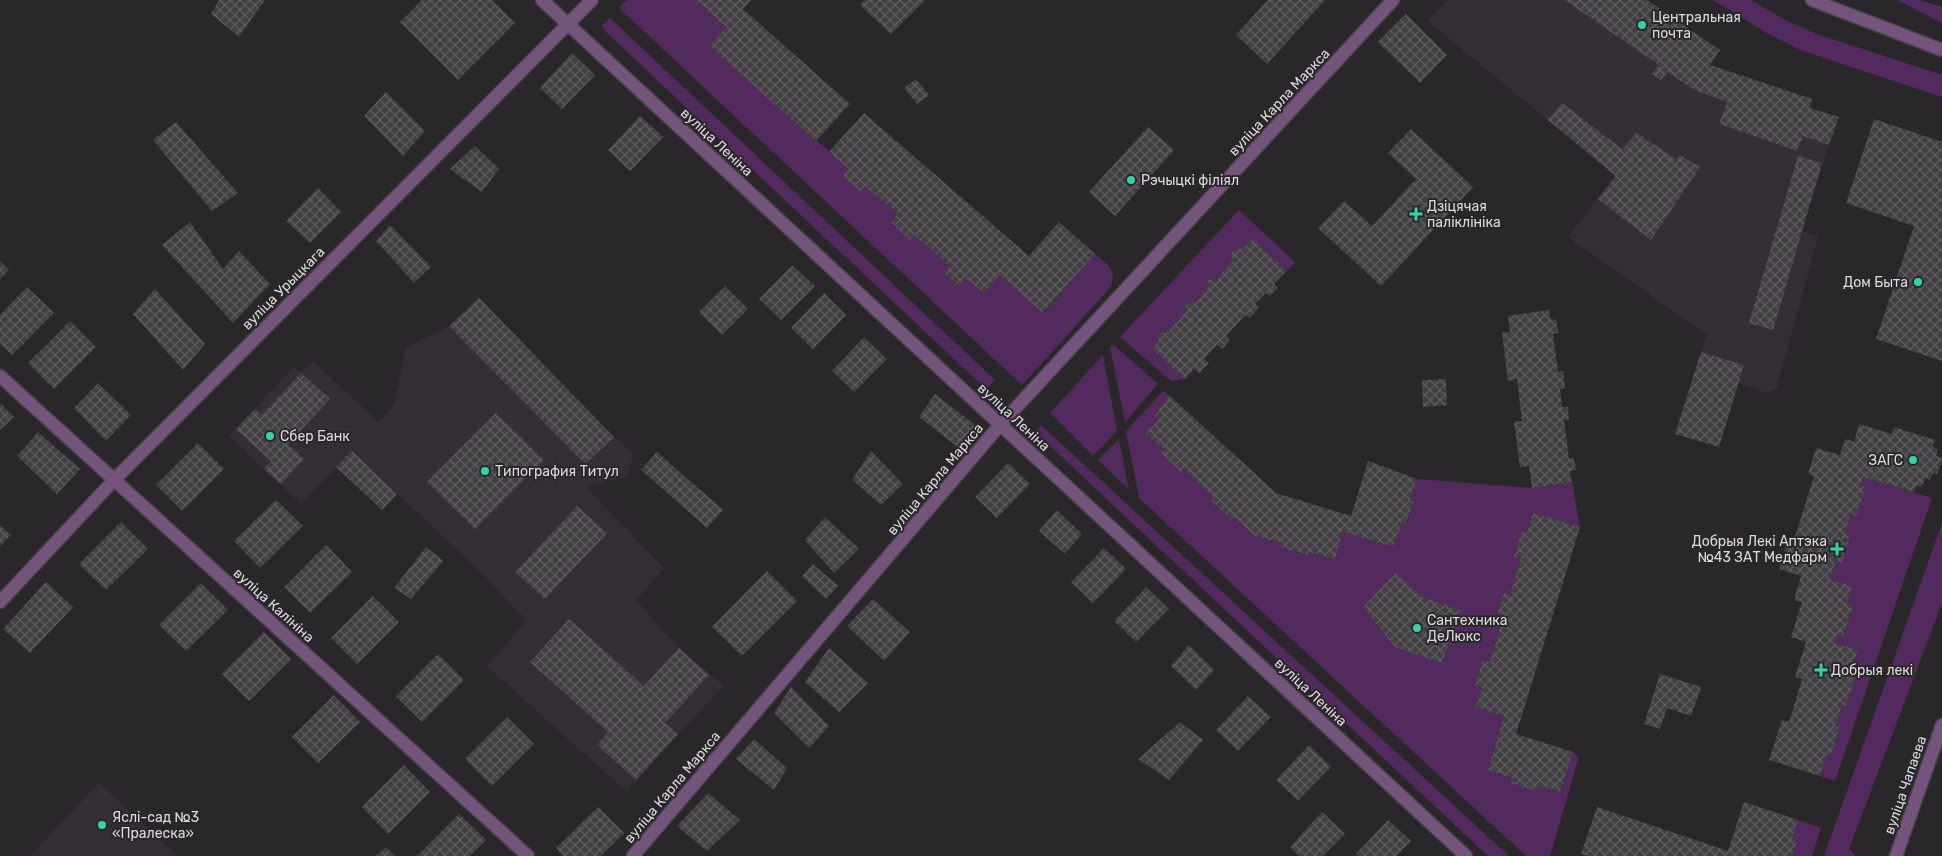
<svg xmlns="http://www.w3.org/2000/svg" width="1942" height="856" viewBox="0 0 1942 856" font-family="Rubik,sans-serif">
  <style>
    .built { fill: #352e37 }
    .green { fill: #532a5d }
    .building { fill: url(#building-cross-hatch) }
    .lines { fill: none; stroke-linecap: round; stroke-linejoin: round }
    .minor-casing { stroke: #464447; stroke-width: 15 }
    .tertiary-casing { stroke: #464447; stroke-width: 15 }
    .minor { stroke: #74537c; stroke-width: 12 }
    .tertiary { stroke: #74537c; stroke-width: 12 }
    .poi-dot { fill: #33d4a8; stroke: #2a272b; stroke-width: 2 }
    .labels { text-anchor: middle; stroke-width: 4; stroke-linejoin: round; paint-order: stroke }
    .poi-label { font-size: 14px; fill: #dcdadc; stroke: #2a272b; text-anchor: start }
    .street-label { font-size: 14px; fill: #dcdadc; stroke: #2a272b }
  </style>
  <defs>
    <pattern id="building-cross-hatch" width="8" height="8" patternUnits="userSpaceOnUse" patternTransform="scale(1.25)"><rect width="8" height="8" fill="#434044"/><path d="M0 0l8 8M0 8l8-8" fill="none" stroke="#5e5b5e"/></pattern>
  </defs>
  <rect width="100%" height="100%" fill="#2a272b"/>
  <g class="built">
    <polygon points="1447,0 1564,0 1659,65 1652,74 1661,80 1668,72 1727,102 1720,124 1797,151 1803,136 1829,145 1802,231 1818,236 1777,388 1767,393 1739,383 1744,365 1701,352 1707,335 1568,237 1615,176 1428,21"/>
    <polygon points="479,298 614,437 633,454 628,476 586,487 664,568 636,600 679,648 724,686 678,734 627,792 487,666 526,621 485,576 352,451 301,504 229,436 294,367 301,373 313,361 378,422 394,405 406,348 449,326"/>
    <polygon points="99,783 178,856 30,856"/>
  </g>
  <g class="green">
    <path d="M627 0H695L726 27 709 46 849 169 860 191 865 186 898 214 891 222 910 239 914 235 950 266 944 273 958 285 966 278 1000 275 1044 313 1095 254C1108 264 1119 271 1109 289L1022 385 619 8Z"/>
    <polygon points="1713,0 1751,0 1785,20 1817,34 1942,75 1942,97 1803,51 1767,33"/>
    <polygon points="1897,0 1920,0 1942,7 1942,23"/>
    <polygon points="610,18 995,380 986,389 607,33 601,26"/>
    <polygon points="1239,210 1295,262 1287,271 1252,239 1243,248 1232,250 1232,260 1217,279 1208,280 1207,289 1195,303 1186,304 1185,313 1168,332 1158,333 1159,341 1152,349 1185,379 1171,381 1120,337"/>
    <polygon points="1114,345 1158,384 1125,422 1110,347"/>
    <polygon points="1103,355 1117,431 1093,456 1050,413"/>
    <polygon points="1163,391 1169,395 1155,414 1160,418 1147,434 1164,449 1161,452 1180,472 1183,468 1213,497 1211,501 1231,519 1234,517 1255,536 1284,544 1283,548 1309,555 1310,552 1342,531 1393,547 1402,522 1407,523 1414,503 1410,500 1417,479 1532,488 1572,482 1580,527 1533,513 1527,532 1522,531 1514,555 1521,558 1510,595 1504,594 1496,619 1502,621 1490,662 1475,686 1482,688 1476,707 1504,716 1488,770 1512,778 1510,783 1536,790 1537,785 1560,792 1573,752 1579,757 1550,856 1526,856 1139,498 1126,431"/>
    <polygon points="1041,425 1509,856 1488,856 1035,432"/>
    <polygon points="1119,439 1129,490 1098,460"/>
    <polygon points="1863,477 1932,498 1835,781 1820,776 1826,754 1831,756 1840,728 1835,726 1842,705 1846,706 1856,675 1851,673 1858,650 1835,643 1837,635 1843,637 1853,605 1847,603 1852,586 1830,580 1836,561 1842,562 1850,535 1845,533 1851,514 1855,516 1864,487 1860,486"/>
    <polygon points="1942,523 1942,603 1849,849 1856,856 1824,856"/>
    <polygon points="1798,820 1821,828 1812,856 1792,856 1797,841 1792,839"/>
  </g>
  <g class="building">
    <polygon points="219,0 265,0 239,37 211,14"/>
    <polygon points="422,0 492,0 515,23 458,80 400,22"/>
    <polygon points="695,0 751,0 743,9 850,104 816,141 709,46 726,27"/>
    <polygon points="865,0 925,0 891,34 860,5"/>
    <polygon points="1268,0 1325,0 1267,64 1236,35"/>
    <polygon points="1564,0 1647,0 1720,50 1710,65 1812,99 1810,108 1839,117 1829,145 1803,136 1797,151 1719,124 1727,102 1693,89 1668,72 1661,80 1652,74 1659,65"/>
    <polygon points="1406,14 1447,55 1420,83 1378,42"/>
    <polygon points="572,53 595,75 562,109 540,88"/>
    <polygon points="916,79 929,95 917,104 904,88"/>
    <polygon points="386,92 425,131 403,156 364,116"/>
    <polygon points="1562,103 1622,149 1637,133 1677,160 1680,155 1700,167 1651,240 1598,199 1616,176 1548,120"/>
    <polygon points="864,113 1029,256 1059,222 1095,254 1043,313 1000,275 984,293 966,278 959,286 944,273 950,266 914,235 910,240 891,222 898,214 865,186 860,191 843,176 849,169 829,152"/>
    <polygon points="640,116 663,137 630,171 608,150"/>
    <polygon points="1874,119 1942,142 1942,361 1876,339 1914,226 1846,203"/>
    <polygon points="176,122 238,193 212,211 153,140"/>
    <polygon points="1148,127 1174,150 1115,216 1089,192"/>
    <polygon points="1411,129 1473,187 1381,286 1318,228 1344,201 1372,226 1416,179 1388,153"/>
    <polygon points="475,146 499,169 482,192 450,169"/>
    <polygon points="1798,156 1822,163 1773,330 1749,323"/>
    <polygon points="318,188 341,212 310,243 286,221"/>
    <polygon points="190,222 223,269 239,251 270,284 233,323 162,245"/>
    <polygon points="390,225 431,267 414,283 376,241"/>
    <polygon points="1252,239 1287,271 1274,284 1278,288 1270,296 1266,293 1255,304 1259,307 1250,318 1245,315 1226,336 1230,340 1222,349 1217,345 1204,359 1209,363 1199,373 1194,369 1185,379 1152,349 1159,341 1158,333 1168,332 1185,313 1186,304 1195,303 1207,289 1208,280 1217,279 1232,260 1232,250 1243,248"/>
    <polygon points="0,261 9,270 0,279"/>
    <polygon points="792,265 815,286 781,320 759,299"/>
    <polygon points="725,286 748,309 722,335 699,312"/>
    <polygon points="27,287 54,313 12,355 0,344 0,315"/>
    <polygon points="155,289 205,344 183,370 133,314"/>
    <polygon points="824,293 846,315 813,349 791,328"/>
    <polygon points="479,298 614,437 585,464 449,326"/>
    <polygon points="1549,310 1551,320 1556,319 1558,333 1553,334 1558,372 1563,371 1565,388 1560,389 1562,407 1568,407 1569,420 1564,420 1569,459 1574,458 1576,470 1570,471 1572,482 1532,488 1529,466 1520,467 1514,422 1522,421 1517,379 1508,381 1502,333 1510,332 1508,316"/>
    <polygon points="70,321 96,347 54,389 28,363"/>
    <polygon points="864,337 887,359 854,392 832,371"/>
    <polygon points="1701,352 1744,365 1719,447 1675,434"/>
    <polygon points="301,373 330,399 288,444 304,459 281,484 264,469 271,461 236,429 255,409 262,415"/>
    <polygon points="1446,379 1447,405 1423,407 1422,380"/>
    <polygon points="98,383 131,415 106,441 74,408"/>
    <polygon points="935,394 979,428 959,448 919,417"/>
    <polygon points="1169,395 1276,493 1351,516 1368,461 1417,479 1410,500 1414,502 1406,524 1402,522 1393,547 1342,531 1335,559 1310,552 1309,555 1282,548 1284,544 1255,536 1234,517 1231,519 1211,501 1213,497 1183,468 1181,472 1160,452 1164,449 1146,434 1160,418 1155,415"/>
    <polygon points="0,403 14,417 0,430"/>
    <polygon points="496,413 544,460 475,529 427,482"/>
    <polygon points="1859,424 1892,434 1894,427 1935,440 1932,447 1938,449 1936,456 1942,458 1937,474 1933,473 1930,480 1925,478 1922,487 1916,486 1914,492 1863,477 1860,486 1865,487 1856,516 1851,514 1845,533 1850,535 1842,563 1836,561 1830,580 1852,586 1847,603 1853,605 1843,637 1837,635 1835,643 1858,650 1851,673 1856,675 1846,706 1842,705 1835,726 1840,727 1831,756 1826,754 1820,776 1769,760 1782,720 1789,722 1802,679 1795,677 1806,642 1791,637 1802,602 1794,600 1801,576 1779,569 1788,538 1794,540 1814,476 1808,474 1816,448 1840,455 1845,439 1854,442"/>
    <polygon points="38,432 80,469 57,494 17,456"/>
    <polygon points="198,443 224,469 182,511 156,485"/>
    <polygon points="352,451 397,494 382,510 336,467"/>
    <polygon points="871,451 903,484 881,505 852,480"/>
    <polygon points="657,452 723,510 707,528 641,470"/>
    <polygon points="1008,463 1030,484 997,518 975,497"/>
    <polygon points="276,500 303,526 260,568 234,541"/>
    <polygon points="577,506 607,533 545,599 515,572"/>
    <polygon points="1057,510 1082,534 1065,554 1039,531"/>
    <polygon points="1533,513 1580,527 1516,734 1573,752 1560,792 1537,785 1536,791 1510,783 1512,778 1488,770 1504,716 1476,707 1482,688 1475,686 1483,660 1490,662 1502,621 1496,619 1504,593 1510,595 1521,558 1514,556 1522,530 1527,532"/>
    <polygon points="825,517 859,549 834,573 805,540"/>
    <polygon points="121,522 148,549 106,590 79,564"/>
    <polygon points="0,525 11,535 0,546"/>
    <polygon points="326,545 352,572 310,613 284,587"/>
    <polygon points="426,547 443,561 411,599 394,588"/>
    <polygon points="1104,548 1126,569 1093,603 1071,582"/>
    <polygon points="813,564 838,586 826,599 802,576"/>
    <polygon points="767,571 797,601 742,656 712,627"/>
    <polygon points="1396,573 1422,597 1460,610 1442,663 1395,647 1363,607"/>
    <polygon points="46,582 73,607 30,653 3,629"/>
    <polygon points="201,583 228,610 186,651 159,625"/>
    <polygon points="1146,587 1169,609 1136,642 1114,621"/>
    <polygon points="373,596 399,622 357,664 331,638"/>
    <polygon points="873,599 910,632 884,661 847,626"/>
    <polygon points="569,619 644,686 679,648 709,675 665,723 678,734 636,780 597,745 608,732 530,662"/>
    <polygon points="264,632 291,659 249,701 222,674"/>
    <polygon points="1189,645 1214,670 1196,690 1171,666"/>
    <polygon points="829,648 868,683 839,712 805,682"/>
    <polygon points="438,654 464,680 422,722 396,696"/>
    <polygon points="1660,674 1701,687 1691,716 1667,708 1660,729 1644,724"/>
    <polygon points="791,687 829,726 809,748 774,713"/>
    <polygon points="334,695 360,722 318,763 292,737"/>
    <polygon points="1248,696 1271,717 1238,751 1216,730"/>
    <polygon points="507,717 534,744 492,786 465,759"/>
    <polygon points="1180,722 1203,740 1169,780 1138,759"/>
    <polygon points="754,739 787,768 774,790 736,759"/>
    <polygon points="1309,745 1331,767 1298,801 1276,780"/>
    <polygon points="404,765 430,792 388,834 362,807"/>
    <polygon points="708,793 740,820 707,851 677,826"/>
    <polygon points="1744,802 1798,820 1792,839 1797,841 1792,856 1588,856 1581,854 1597,807 1728,851"/>
    <polygon points="598,807 624,833 601,856 563,856 556,848"/>
    <polygon points="1322,812 1345,834 1323,856 1299,856 1290,847"/>
    <polygon points="459,814 486,840 470,856 417,856"/>
    <polygon points="1388,820 1411,841 1396,856 1358,856 1356,854"/>
    <polygon points="386,847 395,856 376,856"/>
  </g>
  <g class="lines">
    <g class="minor-casing">
      <g id="minor">
        <polyline points="0,376 528,856"/>
        <polyline points="0,602 114,480 592,0"/>
        <polyline points="633,856 1000,425 1393,0"/>
      </g>
    </g>
    <g class="tertiary-casing">
      <g id="tertiary">
        <polyline points="542,0 1466,856"/>
        <polyline points="1812,0 1942,50"/>
        <polyline points="1896,856 1942,725"/>
      </g>
    </g>
    <use href="#minor" class="minor"/>
    <use href="#tertiary" class="tertiary"/>
  </g>
  <g class="poi-dot">
    <circle cx="1642" cy="25" r="5"/>
    <circle cx="1131" cy="180" r="5"/>
    <path d="M1413.5 206.5h5v5h5v5h-5v5h-5v-5h-5v-5h5z"/>
    <circle cx="1918" cy="282" r="5"/>
    <circle cx="270" cy="436" r="5"/>
    <circle cx="1913" cy="460" r="5"/>
    <circle cx="485" cy="471" r="5"/>
    <path d="M1834.5 541.5h5v5h5v5h-5v5h-5v-5h-5v-5h5z"/>
    <circle cx="1417" cy="628" r="5"/>
    <path d="M1818.5 662.5h5v5h5v5h-5v5h-5v-5h-5v-5h5z"/>
    <circle cx="102" cy="825" r="5"/>
  </g>
  <g class="labels">
    <g class="poi-label">
      <text x="1652" y="22">Центральная<tspan x="1652" dy="16">почта</tspan></text>
      <text x="1141" y="185">Рэчыцкі філіял</text>
      <text x="1427" y="211">Дзіцячая<tspan x="1427" dy="16">паліклініка</tspan></text>
      <text x="1908" y="287" text-anchor="end">Дом Быта</text>
      <text x="280" y="441">Сбер Банк</text>
      <text x="1903" y="465" text-anchor="end">ЗАГС</text>
      <text x="495" y="476">Типография Титул</text>
      <text x="1827" y="546" text-anchor="end">Добрыя Лекі Аптэка<tspan x="1827" dy="16">№43 ЗАТ Медфарм</tspan></text>
      <text x="1427" y="625">Сантехника<tspan x="1427" dy="16">ДеЛюкс</tspan></text>
      <text x="1831" y="675">Добрыя лекі</text>
      <text x="112" y="822">Яслі-сад №3<tspan x="112" dy="16">«Пралеска»</tspan></text>
    </g>
    <g class="street-label">
      <text transform="translate(1279 102) rotate(-47)" y="5">вуліца Карла Маркса</text>
      <text transform="translate(717 142) rotate(43)" y="5">вуліца Леніна</text>
      <text transform="translate(283 288) rotate(-45)" y="5">вуліца Урыцкага</text>
      <text transform="translate(1014 417) rotate(43)" y="5">вуліца Леніна</text>
      <text transform="translate(935 479) rotate(-50)" y="5">вуліца Карла Маркса</text>
      <text transform="translate(274 605) rotate(42)" y="5">вуліца Калініна</text>
      <text transform="translate(1311 692) rotate(43)" y="5">вуліца Леніна</text>
      <text transform="translate(1905 785) rotate(-71)" y="5">вуліца Чапаева</text>
      <text transform="translate(672 787) rotate(-50)" y="5">вуліца Карла Маркса</text>
    </g>
  </g>
</svg>
